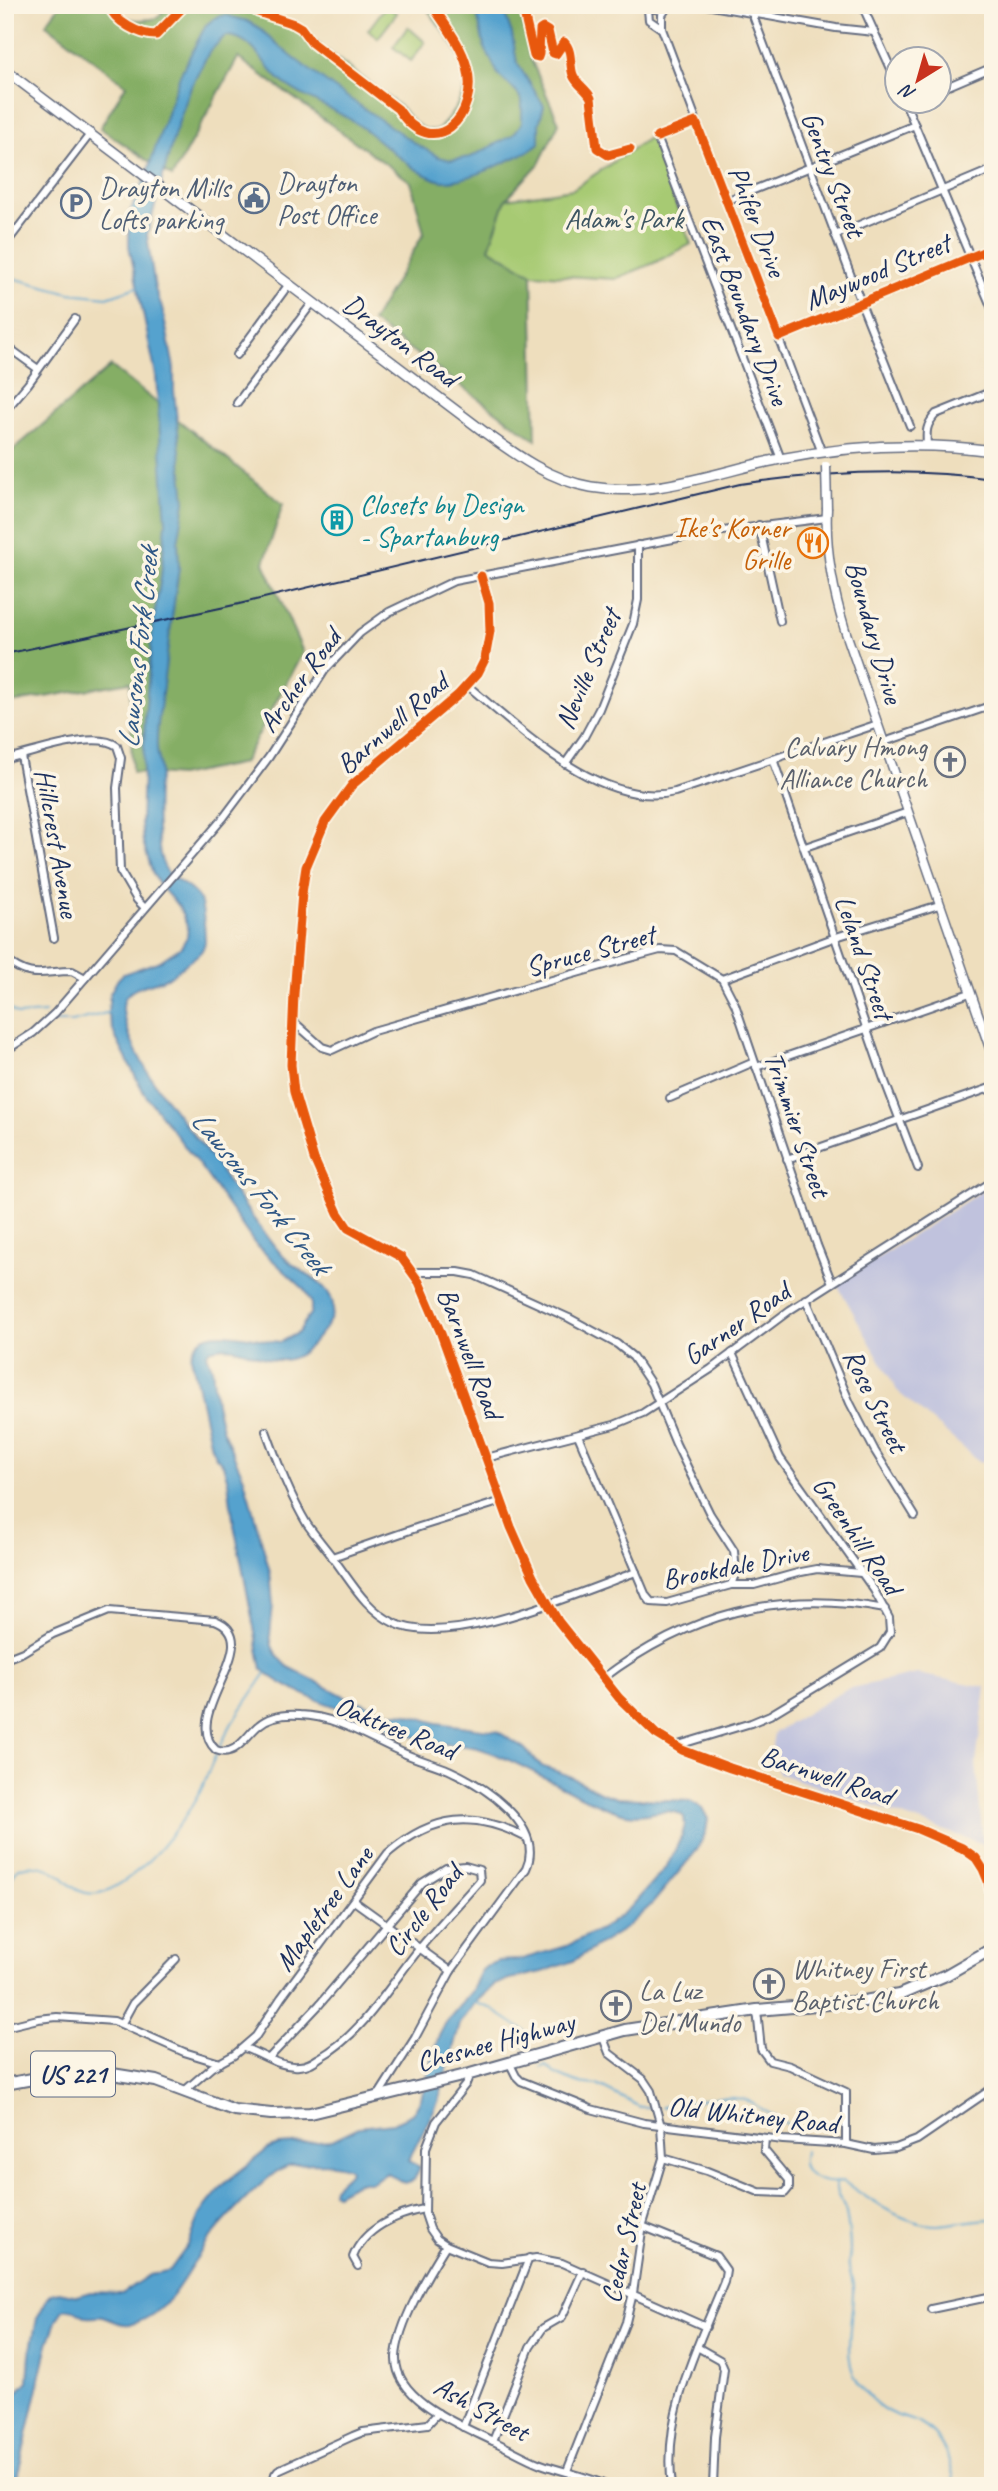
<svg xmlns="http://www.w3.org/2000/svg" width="998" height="2491" viewBox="0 0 998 2491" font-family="Caveat,sans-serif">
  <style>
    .industrial { fill: #c0c2dd }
    .green { fill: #a7ca73; stroke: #617c68; stroke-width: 2 }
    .forest { fill: #85ae65; stroke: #506e62; stroke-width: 2 }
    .water { fill: #54a2ce; stroke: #386896; stroke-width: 2 }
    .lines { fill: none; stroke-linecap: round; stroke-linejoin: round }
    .stream { stroke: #54a2ce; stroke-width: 2 }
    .minor-casing { stroke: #656c7f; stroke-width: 10 }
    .tertiary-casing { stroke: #656c7f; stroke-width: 11 }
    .secondary-casing { stroke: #656c7f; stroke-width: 12 }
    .primary-casing { stroke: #656c7f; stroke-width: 14 }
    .minor { stroke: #fff; stroke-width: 6 }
    .tertiary { stroke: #fff; stroke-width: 8 }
    .secondary { stroke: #fff; stroke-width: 9 }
    .primary { stroke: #fff; stroke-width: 10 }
    .rail { stroke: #1b2f5e; stroke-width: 2 }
    .tertiary-bridge-casing { stroke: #656c7f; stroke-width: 11; stroke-linecap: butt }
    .tertiary-bridge { stroke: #fff; stroke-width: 8 }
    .cycleway-casing { stroke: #fcf5e5; stroke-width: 13 }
    .cycleway { stroke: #e8590c; stroke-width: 9 }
    .labels { text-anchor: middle; stroke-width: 7; stroke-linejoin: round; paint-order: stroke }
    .shield { fill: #fcf5e5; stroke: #5e6a86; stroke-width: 2 }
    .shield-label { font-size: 26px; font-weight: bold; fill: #1b2f5e }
    .street-label { font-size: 28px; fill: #1b2f5e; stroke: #fcf5e5 }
    .service-label { font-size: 28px; fill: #4e5e75; stroke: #fcf5e5; text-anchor: start }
    .park-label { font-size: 28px; fill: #3e5663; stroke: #fcf5e5 }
    .culture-label { font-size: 28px; fill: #0d838f; stroke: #fcf5e5; text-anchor: start }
    .food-label { font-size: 28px; fill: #c56008; stroke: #fcf5e5; text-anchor: end }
    .worship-label { font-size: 28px; fill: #5b616d; stroke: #fcf5e5; text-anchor: start }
    .water-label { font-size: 30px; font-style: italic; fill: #2f5785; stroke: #fcf5e5 }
  </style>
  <rect width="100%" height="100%" fill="#fcf5e5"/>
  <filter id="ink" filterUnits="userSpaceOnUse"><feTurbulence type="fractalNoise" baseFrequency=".0143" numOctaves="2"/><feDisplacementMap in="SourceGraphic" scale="14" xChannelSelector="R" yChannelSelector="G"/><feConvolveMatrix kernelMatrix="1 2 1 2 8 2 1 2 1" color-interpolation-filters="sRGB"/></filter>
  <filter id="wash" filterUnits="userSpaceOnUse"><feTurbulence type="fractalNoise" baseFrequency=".00686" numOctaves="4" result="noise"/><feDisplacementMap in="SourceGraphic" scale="28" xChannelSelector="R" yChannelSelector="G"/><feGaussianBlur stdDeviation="1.57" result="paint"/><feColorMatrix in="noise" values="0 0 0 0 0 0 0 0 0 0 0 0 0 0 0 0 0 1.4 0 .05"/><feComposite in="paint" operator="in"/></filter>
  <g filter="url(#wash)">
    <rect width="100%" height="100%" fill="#eedebd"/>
    <g class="industrial">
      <polygon points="993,1184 993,1457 980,1462 898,1392 837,1284"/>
      <polygon points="917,1674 986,1687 976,1763 983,1844 778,1773 772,1746 774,1733 846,1689"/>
    </g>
    <g class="green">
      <polygon points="386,6 397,13 378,38 368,30"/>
      <polygon points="408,27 425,42 411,61 393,47"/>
      <polygon points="650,137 691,244 654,263 615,279 532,274 489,248 506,199 573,189"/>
    </g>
    <g class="forest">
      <path d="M60 5H112C123 23 140 21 158 18L167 5H252L296 27 403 109C412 122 421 132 438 130 488 76 460 55 424 5H520L529 55 559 123 539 164 506 199 489 248 532 274 536 440 372 322 424 233 411 182 238 58 172 177 100 128 126 85 46 24Z"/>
      <polygon points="111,366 283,504 264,563 303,652 243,763 179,776 132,772 130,682 5,704 5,457"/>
    </g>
    <path class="water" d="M475 5H502L512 34 517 63 544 106 539 124V143L529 151C506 161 469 182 444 181 417 179 376 134 351 120 329 107 301 97 281 81 263 65 252 35 225 36L209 52 190 89 174 136 147 235 155 289 162 307 174 368V390L185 502 178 542 179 568C173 610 167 652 162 694 160 711 156 730 157 747 157 754 160 761 160 768 161 775 158 782 157 789 156 808 156 828 159 847 163 885 184 877 199 899 203 904 205 932 205 940 205 950 198 955 191 960 183 965 177 973 170 976 144 990 113 983 126 1025 142 1077 180 1115 211 1158 235 1191 256 1226 283 1256 297 1272 333 1283 333 1307 333 1320 324 1330 316 1339 277 1388 249 1335 209 1350L207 1354 212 1368 216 1403 222 1429 244 1478 270 1572 273 1605 270 1635 272 1646 276 1654 288 1667 344 1696 387 1712 407 1714 437 1723 497 1731 524 1748 541 1766 567 1775 602 1793 617 1798 690 1801 702 1808 708 1819 706 1832 697 1850 652 1904 626 1928 573 1961 542 1972 510 1979 494 1985 475 2003 460 2024 438 2102 408 2161 420 2167 414 2180 404 2183 387 2173 371 2182H358L336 2194 333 2192 334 2187 349 2173 350 2169C341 2163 324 2163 314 2163 306 2164 295 2163 287 2166 268 2172 216 2229 204 2247 185 2275 171 2309 138 2322 124 2328 116 2321 103 2317 98 2316 92 2318 87 2317 77 2313 76 2307 63 2310L57 2319 48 2344 18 2474 14 2486H5V2439L8 2415 15 2395 28 2381 30 2354 37 2318 47 2299 52 2294 59 2292 78 2296 90 2292 123 2293 150 2275 170 2270 188 2245 200 2215 207 2205 226 2182 268 2149 279 2145 330 2141 359 2127 393 2123 412 2114 421 2099 439 2035 446 2022 471 1992 481 1971 488 1965 498 1961 519 1960 567 1946 608 1925 631 1907 667 1866 682 1836 685 1825 684 1817C667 1803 646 1820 622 1813 573 1798 530 1765 481 1749 466 1744 450 1746 434 1742 415 1738 396 1731 378 1723 372 1720 366 1716 359 1714 329 1705 286 1691 262 1669L233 1519 228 1482 223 1464 216 1457 211 1447 191 1356C199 1320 245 1338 271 1341L281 1342 298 1333 311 1312V1302L304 1289 255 1244 205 1173 144 1093 115 1036 108 1013 110 993 118 979 123 974 160 961 181 947 187 937 188 928 179 907 161 887 153 874 143 842 141 823 145 718 153 624 161 577 166 523 156 376 129 246V214L146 176 180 75 206 25 215 18 225 15 247 21 258 27 291 56 334 88 416 144 439 157 451 160 471 157 513 135 522 123V101L516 91 499 76 484 46Z"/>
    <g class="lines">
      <g class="stream">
        <polyline points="5,276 70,293 107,297 137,287"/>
        <polyline points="5,1006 18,1015 45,1013"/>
        <polyline points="56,1022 72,1022 110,1012"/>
        <polyline points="220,1746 232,1723 266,1673"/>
        <path d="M5 1903C8 1893 9 1880 15 1872 22 1861 45 1866 55 1872 64 1877 70 1887 80 1891 89 1895 98 1894 106 1891 144 1875 182 1825 201 1790 206 1779 210 1766 216 1755"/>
        <polyline points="476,2003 490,2008 525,2031 524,2047"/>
        <polyline points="541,2067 547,2066 555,2074 577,2083 597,2085 640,2107 652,2107"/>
        <polyline points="662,2107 719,2097 745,2099 794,2128 800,2136"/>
        <path d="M804 2151C804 2155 802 2159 803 2163 805 2180 830 2185 843 2181 868 2199 906 2226 938 2225 956 2224 975 2219 993 2219"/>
        <path d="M836 2183C834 2195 844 2202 846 2213 848 2224 850 2239 850 2251 850 2256 848 2262 849 2267 850 2274 853 2280 853 2288 854 2319 838 2364 864 2391 871 2400 883 2410 893 2414 902 2418 911 2419 919 2423 943 2436 951 2461 955 2486"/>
      </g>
    </g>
  </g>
  <g filter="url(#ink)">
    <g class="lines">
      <g class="minor-casing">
        <g id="minor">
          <polyline points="669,5 662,15 662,29 822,453"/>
          <polyline points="706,5 836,28 874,32"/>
          <polyline points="862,5 897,82"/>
          <polyline points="752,13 863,308 910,426"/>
          <polyline points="662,29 649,20 648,10 651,8 663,11"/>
          <polyline points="939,90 993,67"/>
          <polyline points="905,102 993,311"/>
          <polyline points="696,122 657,137 781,459"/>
          <polyline points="726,201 915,125"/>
          <polyline points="835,235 993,169"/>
          <polyline points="5,245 91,133"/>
          <polyline points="779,337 993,248"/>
          <polyline points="5,345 38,369"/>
          <polyline points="237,355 289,284"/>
          <polyline points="237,403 313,302"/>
          <polyline points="5,411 28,384 75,319"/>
          <path d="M927 445C926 431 926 425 936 414L993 391"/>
          <polyline points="759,525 780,621"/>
          <polyline points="481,576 489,603 490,631 485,659 478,673 458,695 352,785 325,822 306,867 302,893 294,994 291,1065 294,1092 314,1159 338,1213 348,1228 401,1257 419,1282 440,1331 511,1527 533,1577 558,1621 619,1698 656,1734 682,1750 730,1768 918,1829 962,1848 976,1858 983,1869 988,1881 993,1906"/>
          <path d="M468 686C520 729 601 810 675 792L878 724"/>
          <polyline points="884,742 993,705"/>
          <polyline points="21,756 54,938"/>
          <path d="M5 759C32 754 95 729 117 746L121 758 117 788 120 871 137 900 145 908"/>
          <polyline points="773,759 884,1079 918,1168"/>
          <polyline points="565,764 584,737 599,709 633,624 638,600 638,545"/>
          <polyline points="805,847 908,812"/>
          <path d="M5 959C32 981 42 971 72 971L85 978"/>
          <polyline points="722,979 836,937 939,905"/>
          <polyline points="293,1021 322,1047 332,1050 373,1031 626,959 660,950 676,951 722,979 735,1004 817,1245 832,1283"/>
          <polyline points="5,1051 33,1033 55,1013 224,817 269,757 325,670 360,633 389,612 454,581 699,534 827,518"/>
          <polyline points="756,1067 970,993"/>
          <polyline points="670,1098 754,1062"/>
          <polyline points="787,1159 993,1087"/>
          <polyline points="413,1272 458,1272 474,1275 569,1318 617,1344 633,1357 651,1384 676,1444 710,1514 734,1551 736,1572 731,1585"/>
          <polyline points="806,1299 850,1403 875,1451 915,1516"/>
          <path d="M266 1431C278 1463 289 1494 307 1524 316 1537 327 1549 336 1562 353 1585 367 1610 394 1623 450 1650 579 1592 636 1572"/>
          <polyline points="578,1435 646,1596 651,1602 667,1603 731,1585 754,1585 801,1572 817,1569 861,1573"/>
          <polyline points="486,1458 614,1425 643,1413 711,1369 790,1310 993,1181"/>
          <polyline points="332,1557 419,1527 502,1501"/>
          <path d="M5 1659 23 1652 53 1634 109 1611 215 1620C270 1641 178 1715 216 1750 236 1758 246 1735 259 1725 269 1716 286 1714 300 1715 336 1716 367 1737 399 1751 415 1759 432 1763 449 1770 482 1785 546 1825 526 1869L451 1971 415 2038 378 2096"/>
          <path d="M602 1679C688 1614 778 1589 885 1609"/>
          <polyline points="675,1746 751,1723 770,1715 880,1648 890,1632 889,1618 874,1590 780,1458 732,1353"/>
          <polyline points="354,1901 451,1971"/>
          <polyline points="757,2010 761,2049 770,2061 790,2066 846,2092 846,2144"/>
          <polyline points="122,2023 133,2003 176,1959"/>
          <polyline points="5,2027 38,2019 57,2017 114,2021 184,2052 220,2063"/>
          <path d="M244 2048C261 2053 280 2068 299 2066 307 2066 313 2062 319 2058 364 2033 388 1987 420 1948 439 1925 460 1903 480 1880L479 1870 465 1866 446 1868 422 1883 319 2005 269 2058"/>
          <polyline points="509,2062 516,2076 521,2081 591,2109 644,2123 783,2140 846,2144 874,2150 896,2148 917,2140 993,2088"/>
          <polyline points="470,2074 466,2084 436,2122 426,2148 425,2214 430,2229 437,2239 446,2245 488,2262 502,2263 536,2258 562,2263 706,2327"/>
          <path d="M183 2092 212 2067 234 2055 256 2036 281 1998 388 1853C434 1814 475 1811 527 1838"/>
          <polyline points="663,2158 707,2171 759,2192 785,2193 789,2188 789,2180 764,2150 765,2138"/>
          <path d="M642 2226 716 2256 726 2270 724 2282C698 2346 662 2414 672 2486"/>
          <path d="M446 2245C428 2274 398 2323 396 2357 394 2400 462 2426 493 2441 509 2448 525 2458 541 2464 563 2472 586 2476 608 2486"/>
          <path d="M358 2266 353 2257C364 2228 397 2214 424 2209"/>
          <polyline points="931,2309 993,2296"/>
          <polyline points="697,2347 720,2360 724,2369 715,2437 713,2486"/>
          <polyline points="463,2427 529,2258"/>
          <polyline points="493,2441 530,2347 543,2328 562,2317 583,2271"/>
          <polyline points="567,2471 626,2322 633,2293 643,2224 663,2158 661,2126 651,2091 643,2079 609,2053 602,2035"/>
          <polyline points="272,2486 275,2474 278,2470 353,2436 363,2432 428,2424 438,2413"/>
        </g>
      </g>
      <g class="tertiary-casing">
        <path id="tertiary" d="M827 509C825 549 833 591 845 630L993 1057"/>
      </g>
      <g class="secondary-casing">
        <path id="secondary" d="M5 70 483 431C516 455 550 480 591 487 654 498 719 471 780 459 852 445 920 441 993 451"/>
      </g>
      <g class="primary-casing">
        <polyline id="primary" points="5,2084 49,2076 106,2073 156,2081 234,2110 271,2114 310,2113 470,2074 625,2030 757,2010 864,2001 899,1995 946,1975 993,1948"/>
      </g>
      <use href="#minor" class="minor"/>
      <use href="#tertiary" class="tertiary"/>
      <use href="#secondary" class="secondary"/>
      <use href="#primary" class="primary"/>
      <g class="rail">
        <polyline points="966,5 993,8"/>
        <path d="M5 654 239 604 740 484C823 472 909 467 993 479"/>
      </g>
      <g class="tertiary-bridge-casing">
        <polyline id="tertiary-bridge" points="826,466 827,509"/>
      </g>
      <use href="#tertiary-bridge" class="tertiary-bridge"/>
      <g class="cycleway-casing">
        <g id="cycleway">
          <path d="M109 5C114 22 140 35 156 35L185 5"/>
          <path d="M247 5 258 12 294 24 301 28 312 43 398 109C433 164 480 116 467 67 461 44 445 25 432 5"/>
          <path d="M522 5 534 56 538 57 539 54 540 30 543 28 548 31 553 53 556 54 564 42C573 51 569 64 573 75 577 85 587 89 591 98L597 148 608 155 630 149"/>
          <polyline points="657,137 696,122 779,337 993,248"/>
          <polyline points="481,576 489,603 490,631 485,659 478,673 458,695 352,785 325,822 306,867 302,893 294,994 291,1065 294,1092 314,1159 338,1213 348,1228 401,1257 419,1282 440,1331 511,1527 533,1577 558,1621 619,1698 656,1734 682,1750 730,1768 918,1829 962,1848 976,1858 983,1869 988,1881 993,1906"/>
        </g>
      </g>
      <use href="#cycleway" class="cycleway"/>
    </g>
  </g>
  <defs>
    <g id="civic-ring" transform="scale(1.575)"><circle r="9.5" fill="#fcf5e5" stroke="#5c6f8a" stroke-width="1.5"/><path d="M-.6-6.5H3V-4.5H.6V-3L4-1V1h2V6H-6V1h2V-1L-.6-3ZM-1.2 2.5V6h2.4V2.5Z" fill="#5c6f8a"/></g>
    <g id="parking-ring" transform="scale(1.575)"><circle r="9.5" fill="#fcf5e5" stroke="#5c6f8a" stroke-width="1.5"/><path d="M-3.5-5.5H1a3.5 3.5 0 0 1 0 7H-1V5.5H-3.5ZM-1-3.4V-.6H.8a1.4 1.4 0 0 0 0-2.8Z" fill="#5c6f8a"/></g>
    <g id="building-ring" transform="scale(1.575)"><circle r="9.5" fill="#fcf5e5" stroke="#0f9aa8" stroke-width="1.5"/><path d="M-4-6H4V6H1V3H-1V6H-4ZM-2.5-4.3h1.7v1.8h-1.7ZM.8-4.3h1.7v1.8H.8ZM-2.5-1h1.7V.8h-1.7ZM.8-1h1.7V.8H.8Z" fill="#0f9aa8"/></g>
    <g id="restaurant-ring" transform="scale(1.575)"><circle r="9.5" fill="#fcf5e5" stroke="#e8710a" stroke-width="1.5"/><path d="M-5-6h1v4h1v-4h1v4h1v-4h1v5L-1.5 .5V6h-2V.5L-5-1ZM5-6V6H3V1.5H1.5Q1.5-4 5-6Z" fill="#e8710a"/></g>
    <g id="church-ring" transform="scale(1.575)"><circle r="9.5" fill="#fcf5e5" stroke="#6b7280" stroke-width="1.5"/><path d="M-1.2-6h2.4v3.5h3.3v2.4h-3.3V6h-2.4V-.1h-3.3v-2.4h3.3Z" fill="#6b7280"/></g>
  </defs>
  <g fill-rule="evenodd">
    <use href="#civic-ring" x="254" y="198"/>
    <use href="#parking-ring" x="76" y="203"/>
    <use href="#building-ring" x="337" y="520"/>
    <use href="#restaurant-ring" x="813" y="543"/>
    <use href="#church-ring" x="950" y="762"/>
    <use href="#church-ring" x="769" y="1984"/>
    <use href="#church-ring" x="616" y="2006"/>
  </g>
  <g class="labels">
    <rect class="shield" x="31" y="2051.5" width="84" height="45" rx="5"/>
    <g class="shield-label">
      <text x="73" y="2083">US 221</text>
    </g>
    <g class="street-label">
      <text transform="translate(834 174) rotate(69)" y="10">Gentry Street</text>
      <text transform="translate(758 221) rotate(69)" y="10">Phifer Drive</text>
      <text transform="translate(877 271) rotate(-23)" y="10">Maywood Street</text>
      <text transform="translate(746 310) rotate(69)" y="10">East Boundary Drive</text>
      <text transform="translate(401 340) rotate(37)" y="10">Drayton Road</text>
      <text transform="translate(875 632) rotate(74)" y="10">Boundary Drive</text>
      <text transform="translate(587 669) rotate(-67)" y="10">Neville Street</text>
      <text transform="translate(299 680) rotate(-54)" y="10">Archer Road</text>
      <text transform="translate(392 723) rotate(-41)" y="10">Barnwell Road</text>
      <text transform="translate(58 843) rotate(80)" y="10">Hillcrest Avenue</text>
      <text transform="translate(590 950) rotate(-15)" y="10">Spruce Street</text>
      <text transform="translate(865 957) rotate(71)" y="10">Leland Street</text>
      <text transform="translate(798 1124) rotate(71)" y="10">Trimmier Street</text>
      <text transform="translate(736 1323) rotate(-35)" y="10">Garner Road</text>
      <text transform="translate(471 1353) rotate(69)" y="10">Barnwell Road</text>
      <text transform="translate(876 1400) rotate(64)" y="10">Rose Street</text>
      <text transform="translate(858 1535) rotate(56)" y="10">Greenhill Road</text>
      <text transform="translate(735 1565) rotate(-11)" y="10">Brookdale Drive</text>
      <text transform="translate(396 1727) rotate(22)" y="10">Oaktree Road</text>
      <text transform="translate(827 1775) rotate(18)" y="10">Barnwell Road</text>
      <text transform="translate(323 1908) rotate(-54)" y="10">Mapletree Lane</text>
      <text transform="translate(423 1910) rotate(-52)" y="10">Circle Road</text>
      <text transform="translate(495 2041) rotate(-15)" y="10">Chesnee Highway</text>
      <text transform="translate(753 2114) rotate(6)" y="10">Old Whitney Road</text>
      <text transform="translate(623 2243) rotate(-77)" y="10">Cedar Street</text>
      <text transform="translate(482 2408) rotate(29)" y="10">Ash Street</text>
    </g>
    <g class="service-label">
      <text x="277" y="192">Drayton<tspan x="277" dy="32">Post Office</tspan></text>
      <text x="99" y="197">Drayton Mills<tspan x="99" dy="32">Lofts parking</tspan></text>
    </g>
    <g class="park-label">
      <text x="624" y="228">Adam's Park</text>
    </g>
    <g class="culture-label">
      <text x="360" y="514">Closets by Design<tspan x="360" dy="32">- Spartanburg</tspan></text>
    </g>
    <g class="food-label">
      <text x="790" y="537">Ike's Korner<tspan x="790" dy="32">Grille</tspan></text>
    </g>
    <g class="worship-label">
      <text x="927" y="756" text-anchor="end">Calvary Hmong<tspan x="927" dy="32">Alliance Church</tspan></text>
      <text x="792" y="1978">Whitney First<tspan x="792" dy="32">Baptist Church</tspan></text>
      <text x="639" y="2000">La Luz<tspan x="639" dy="32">Del Mundo</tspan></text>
    </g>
    <g class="water-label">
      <text transform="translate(138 648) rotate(-84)" y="10">Lawsons Fork Creek</text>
      <text transform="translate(261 1192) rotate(51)" y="10">Lawsons Fork Creek</text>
    </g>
  </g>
  <rect width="998" height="2491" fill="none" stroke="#fcf5e5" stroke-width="28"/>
  <g transform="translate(918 80) rotate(217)"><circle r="33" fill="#fcf5e5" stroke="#a2a6af" stroke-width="2"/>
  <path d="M0-5L12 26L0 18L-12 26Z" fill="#c8321e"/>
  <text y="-10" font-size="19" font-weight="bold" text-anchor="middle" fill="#1b2f5e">N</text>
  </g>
</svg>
